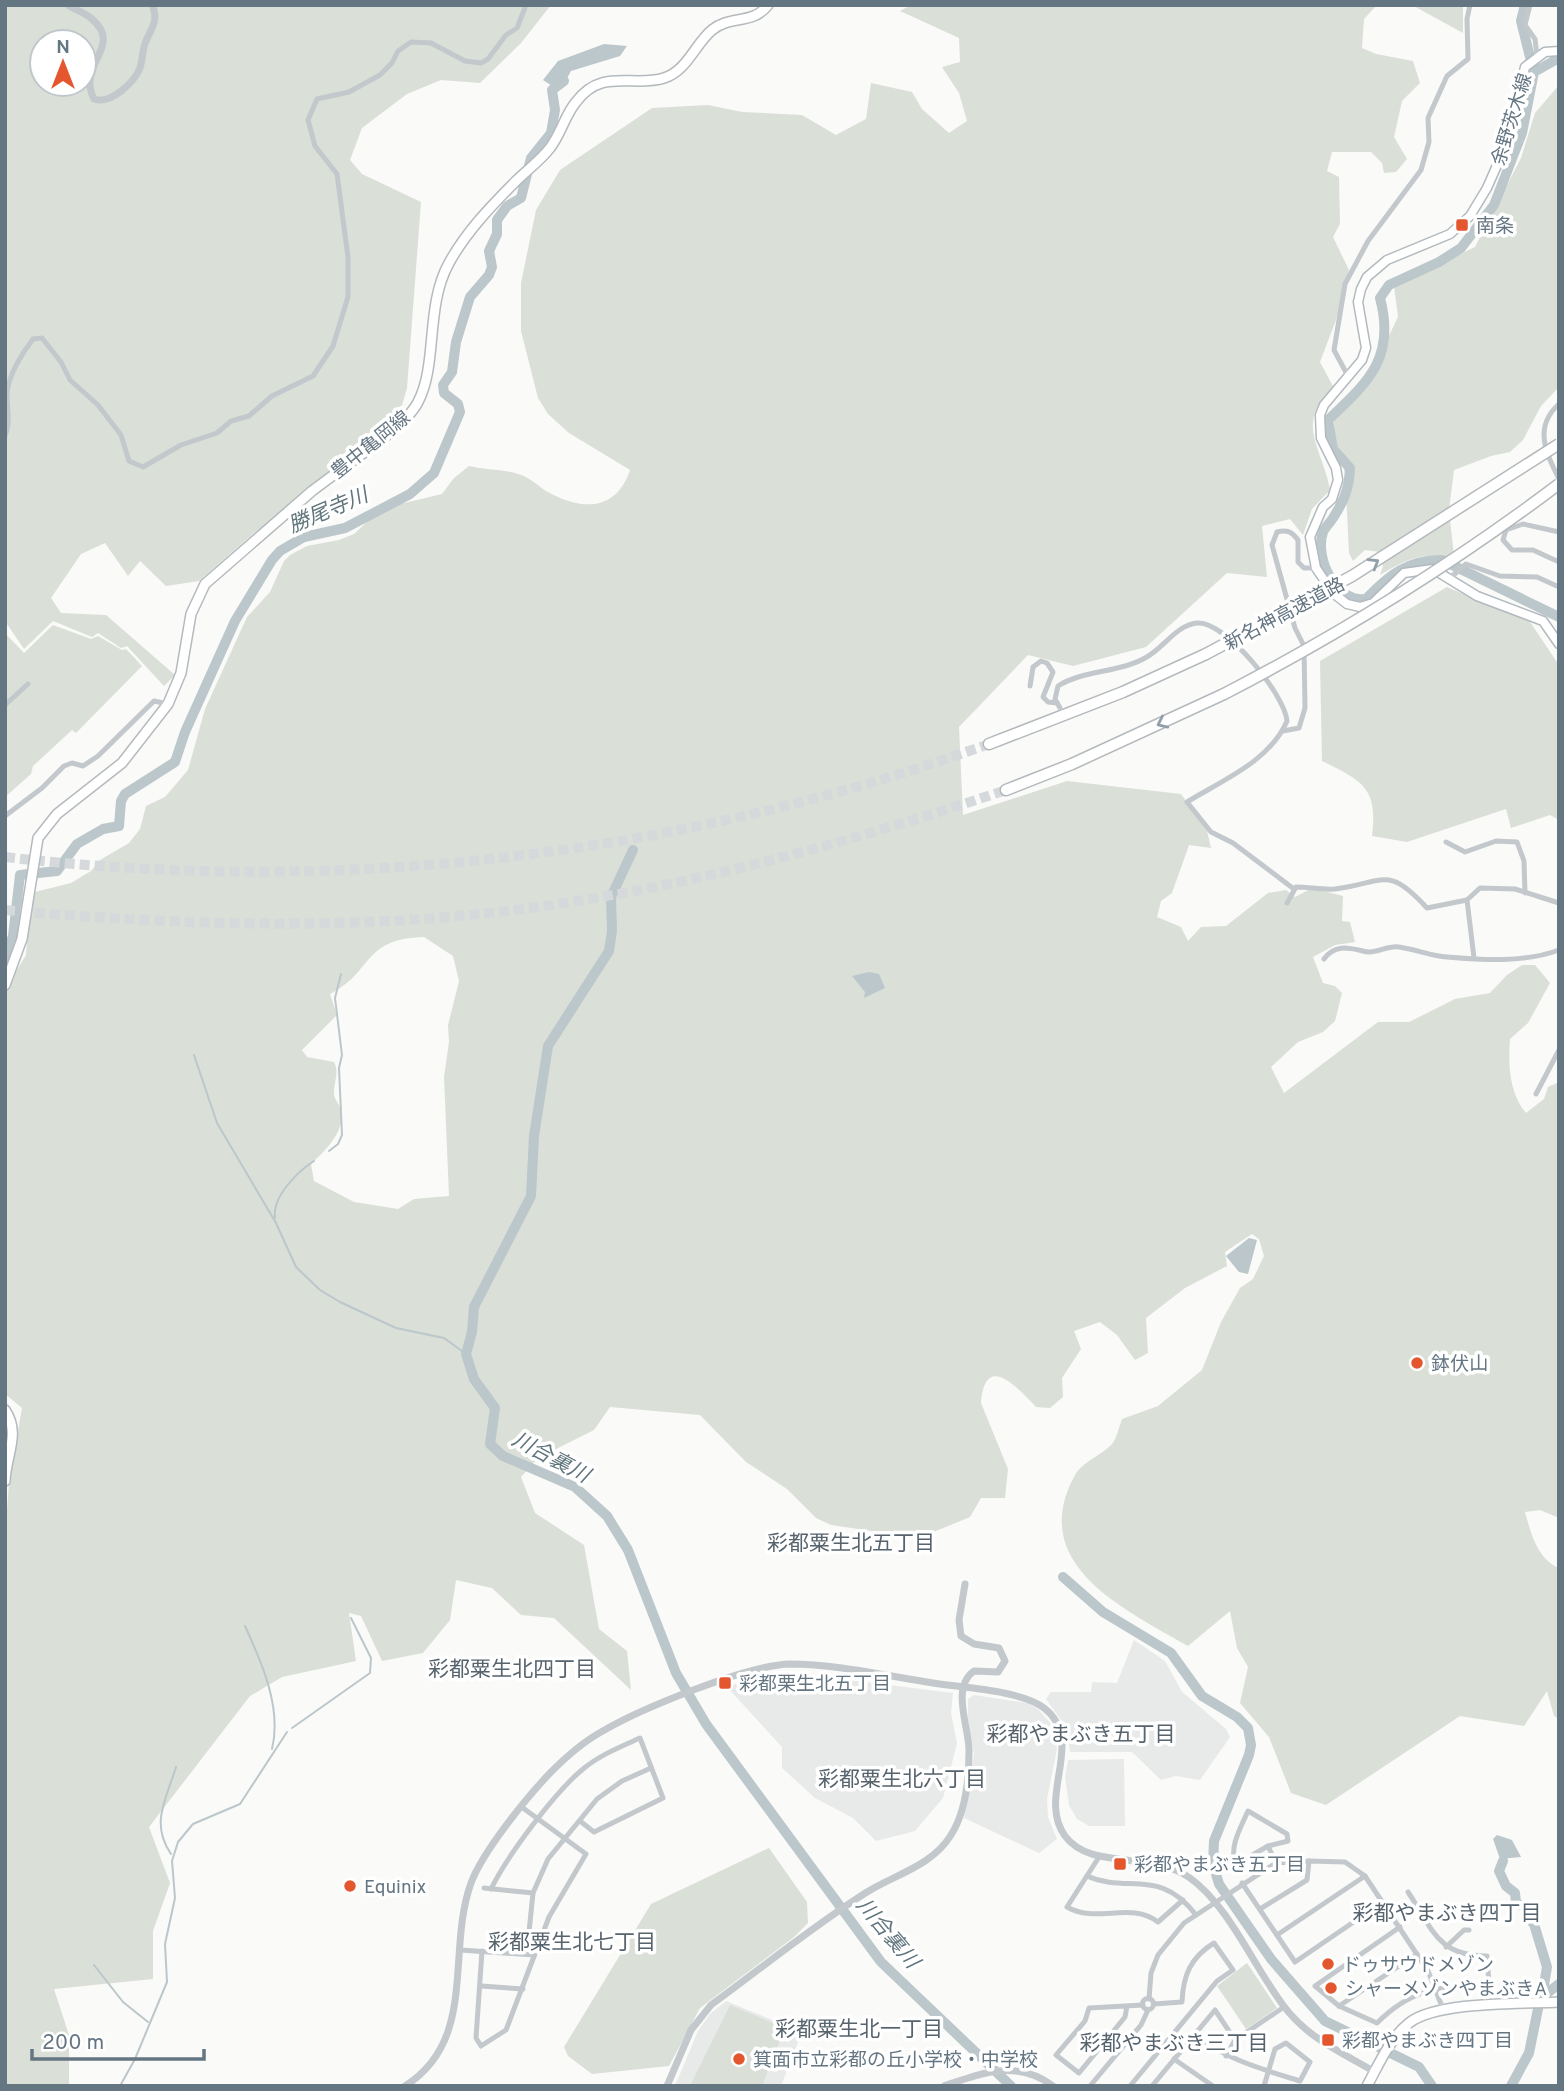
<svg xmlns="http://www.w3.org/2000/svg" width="1564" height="2091" viewBox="0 0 1564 2091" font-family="Overpass,'Noto Sans JP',sans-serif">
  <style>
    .built { fill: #e8e9e9 }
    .green { fill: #dadfd7; fill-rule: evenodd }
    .water { fill: #bbc7cb }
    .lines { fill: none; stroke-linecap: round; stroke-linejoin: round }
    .stream { stroke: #bbc7cb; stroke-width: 2 }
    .river { stroke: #bbc7cb; stroke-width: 10 }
    .motorway-tunnel { stroke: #d5d9db; stroke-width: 10; stroke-dasharray: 10 5; stroke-linecap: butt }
    .secondary-casing { stroke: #b3babf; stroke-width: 11 }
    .primary-casing { stroke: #b5babe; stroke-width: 12 }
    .motorway-casing { stroke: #b4b9bd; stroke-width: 13 }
    .minor { stroke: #c3c8cc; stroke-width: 5 }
    .tertiary { stroke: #c3c8cc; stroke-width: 7 }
    .secondary { stroke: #fff; stroke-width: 8 }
    .primary { stroke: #fff; stroke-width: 9 }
    .motorway { stroke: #fff; stroke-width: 10 }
    .motorway-bridge-casing { stroke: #b4b9bd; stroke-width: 13; stroke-linecap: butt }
    .motorway-bridge { stroke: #fff; stroke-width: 10 }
    .oneway { stroke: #939fa8 }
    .poi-dot { fill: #e4572e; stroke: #fff; stroke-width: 2.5 }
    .labels { text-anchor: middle; stroke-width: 7; stroke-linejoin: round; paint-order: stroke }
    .street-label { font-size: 19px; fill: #657683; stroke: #fff }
    .poi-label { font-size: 19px; fill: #657683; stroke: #fff; text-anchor: start }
    .water-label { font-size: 21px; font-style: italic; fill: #60757c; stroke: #fff }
    .neighbourhood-label { font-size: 21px; fill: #57646e; stroke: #fff }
  </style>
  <rect width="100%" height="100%" fill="#fafaf8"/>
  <g class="built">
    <polygon points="1134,1640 1165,1661 1182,1692 1226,1729 1230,1737 1200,1780 1176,1776 1161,1780 1132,1752 1070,1752 1066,1727 1046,1699 1051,1692 1091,1692 1092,1682 1117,1683"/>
    <polygon points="785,1672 953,1693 951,1713 957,1743 943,1798 915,1831 876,1841 853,1818 815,1798 782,1768 782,1747 727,1687 752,1678"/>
    <polygon points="974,1695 1027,1703 1038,1709 1052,1725 1057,1749 1047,1799 1048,1817 1057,1839 1039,1853 964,1818 974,1754 968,1718 968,1699"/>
    <polygon points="1124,1759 1125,1826 1089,1826 1077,1819 1069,1805 1065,1777 1068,1760"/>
    <polygon points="726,2001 802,2032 781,2086 675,2086 698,2031 710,2014"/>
  </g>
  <g class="green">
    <path d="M5 5H551L521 43 480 83 441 80 407 94 362 128 350 160 362 174 421 202 407 388 398 419 372 455 255 532 199 581 166 586 140 561 128 576 105 543 81 554 51 598 61 613 106 615 175 675 164 686 127 646 121 648 98 633 92 637 53 621 24 649 5 621ZM42 42H84V84H42Z"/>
    <path d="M911 5H1377L1364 19 1362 48 1376 54 1413 61 1420 83 1402 101 1394 137 1407 159 1396 172 1384 173 1382 163 1371 152H1332L1327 171 1339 177 1340 224 1333 237 1349 270 1336 320 1320 362 1334 388C1293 421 1323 449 1330 490L1312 509 1303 535 1290 519 1262 526 1267 577 1227 573 1146 647 1073 666 1028 655 959 727 963 815 1067 781 1181 794 1207 831 1211 848 1189 845 1172 893 1161 901 1157 917 1181 927 1188 941 1201 927 1226 926 1268 893 1286 890 1295 897 1312 888 1343 896 1342 921 1350 922 1355 942 1335 945 1313 957 1323 983 1335 986 1342 993 1335 1021 1323 1032 1298 1042 1271 1067 1284 1093 1378 1022H1409L1455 999 1490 993 1507 975 1522 965H1535L1550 983 1528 1023 1510 1039C1508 1064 1509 1093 1526 1113L1544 1099 1548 1087 1559 1082V1518L1540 1510 1525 1512C1531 1533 1537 1559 1559 1568V1719L1554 1716 1547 1691 1524 1726 1460 1716 1326 1805 1291 1793 1269 1737 1240 1703 1248 1667 1237 1648 1230 1611 1188 1646C1124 1609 1026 1564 1075 1475 1082 1462 1102 1455 1112 1444 1117 1438 1119 1427 1122 1419L1158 1406 1202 1370 1221 1322 1240 1288 1253 1279 1264 1256 1259 1239 1252 1234 1225 1252 1227 1266 1185 1288 1146 1318 1148 1353 1135 1360 1117 1335 1100 1322 1074 1331 1081 1349 1062 1378 1063 1397 1050 1408 1036 1407C1019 1389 985 1350 981 1403L1008 1469 1005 1498H981L970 1517 919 1538 831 1525 816 1518 787 1489 746 1462 700 1415 610 1407 594 1430 538 1458 521 1477 535 1513 584 1545 599 1629 627 1651 631 1690 554 1618 521 1615 492 1588 456 1580 450 1620 423 1653 382 1661 361 1616 349 1613 356 1661 282 1677 250 1696 149 1827 170 1883 153 1931V1979L54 1989 69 2035V2086H5V1536L9 1483 22 1408 5 1394V990L26 955 31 893 71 883 91 871 100 860 129 843 140 829 146 806 165 797 188 770 205 709 247 617 270 592 284 561 290 555 307 546 339 540 354 534 369 520 396 505 442 494 454 478 469 466C485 470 503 469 518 474 528 476 537 485 546 491 581 511 616 512 630 470L569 433 548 414 538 398 521 331V283L536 210 560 170 652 108 708 105 742 112 802 115 836 135 866 119 871 83 912 92 922 109 949 133 967 121 959 93 942 67 960 62 959 38 900 11ZM424 937 453 956 459 981 448 1025 449 1042 444 1077 449 1196 414 1199 398 1209 354 1202 314 1181 311 1164C325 1151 345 1132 341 1111 340 1105 335 1100 334 1095 333 1082 340 1074 334 1062L307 1057 302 1050 337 1015 330 994C374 972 361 939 424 937Z"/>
    <polygon points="1412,5 1463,5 1463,33"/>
    <path d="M1559 85V387L1541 406 1523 440 1510 452 1491 456 1454 470 1449 510 1455 565C1425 548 1407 559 1380 575L1383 566 1380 552 1365 550 1353 561 1349 553 1345 472 1335 446 1334 420 1382 350 1398 317 1394 286 1475 247 1521 158 1535 113Z"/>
    <path d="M1447 587 1530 622 1559 665V820L1550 815 1511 828 1506 809 1407 842 1372 836C1378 788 1363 781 1322 761L1320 661Z"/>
    <polygon points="53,625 91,639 98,636 122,650 126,649 142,666 76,733 72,730 33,766 31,774 5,797 5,633 24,653"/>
    <polygon points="769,1848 807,1902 808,1923 794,1937 700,2008 669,2066 592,2074 568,2056 564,2047 651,1904"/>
    <polygon points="1247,1963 1277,2008 1246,2029 1217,1986"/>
    <polygon points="730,2005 785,2028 762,2086 690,2086"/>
  </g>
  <g class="water">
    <polygon points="604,44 627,46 620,56 571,71 563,86 555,88 543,80 558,61"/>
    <polygon points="869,972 879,974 885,988 864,998 865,992 852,976"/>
    <polygon points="1249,1238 1257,1240 1248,1274 1239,1272 1226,1256"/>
    <polygon points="1497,1835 1512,1840 1521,1857 1500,1859 1493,1839"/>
  </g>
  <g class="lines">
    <g class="stream">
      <polyline points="194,1055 217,1123 276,1223 296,1267 320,1290 340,1302 396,1328 444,1338 466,1354"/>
      <polyline points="329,1151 338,1144 342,1135 339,1068 342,1055 335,998 341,974"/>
      <path d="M275 1218C272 1197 297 1172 314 1161"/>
      <path d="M245 1626C262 1663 282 1708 272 1749"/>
      <polyline points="292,1728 370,1673 371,1658 351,1618"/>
      <path d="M171 1854C150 1823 166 1800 176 1767"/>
      <polyline points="94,1965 123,2002 148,2022"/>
      <polyline points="120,2086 135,2059 167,1982 165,1944 175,1898 172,1861 178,1842 193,1824 240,1804 287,1732"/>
    </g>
    <g class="river">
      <polyline points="1525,5 1521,21 1533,69"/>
      <path d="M1559 58 1534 72 1522 133 1494 205 1461 248 1439 262 1389 285 1380 298C1396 358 1368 382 1328 420L1333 449 1350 468C1349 489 1344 501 1333 518 1330 523 1325 527 1323 532 1314 558 1336 603 1366 599 1389 575 1407 560 1442 560L1559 617"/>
      <polyline points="633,850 611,897 612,931 609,951 548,1046 534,1136 531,1196 474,1307 472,1332 466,1354 474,1379 495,1408 490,1444 503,1456 575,1487 607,1516 628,1550 676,1673 706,1724 881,1962 1011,2086"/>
      <polyline points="5,958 13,936 20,875 57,871 77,844 103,829 119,826 121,801 125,794 175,762 185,732 235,621 272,560 280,551 304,537 345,528 410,494 434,473 460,412 458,404 444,393 443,385 452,372 456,342 470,297 489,275 492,267 489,251 497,234 497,220 507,206 521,198 531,158 551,133 555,110 552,90 564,81"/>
      <polyline points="1063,1577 1103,1612 1171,1653 1202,1696 1237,1717 1248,1728 1251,1745 1249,1755 1214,1841 1213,1864 1219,1884 1271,1959 1325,2021 1419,2067 1432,2086"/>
      <polyline points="1503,1861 1499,1871 1506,1886 1515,1893 1516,1903 1529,1909 1529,1919 1534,1924 1547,1967 1542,1997"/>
      <polyline points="1542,1997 1559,1984"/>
      <polyline points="1511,2086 1529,2053 1538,2009"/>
    </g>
    <g class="motorway-tunnel">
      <path d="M5 857C338 896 674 857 989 744"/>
      <path d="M5 910C139 922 273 928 407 920 612 908 812 855 1006 790"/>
    </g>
    <g class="secondary-casing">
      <polyline id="secondary" points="1559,51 1545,52 1525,67 1509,138 1487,188 1470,216 1450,234 1387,260 1367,277 1361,289 1358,302 1366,348 1362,360 1324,405 1320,415 1321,438 1336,468 1338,480 1332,499 1323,507 1310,537 1316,568 1333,593 1347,604 1360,607 1373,603 1404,573 1433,569 1477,596 1543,621 1559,644"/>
    </g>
    <g class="primary-casing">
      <g id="primary">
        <path d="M5 985 22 939 38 838 57 814 122 763 168 704 181 673 191 614 205 584 312 491 398 427C405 419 413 412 418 402 438 364 425 306 449 263 466 232 491 206 516 181 527 170 541 160 550 148 561 134 565 115 576 102 602 67 633 88 664 78 687 71 695 44 712 30 730 15 753 25 768 5"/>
        <path d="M5 1410C21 1433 6 1455 5 1481"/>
        <path d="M1367 2086C1379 2064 1390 2038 1409 2023 1437 2001 1522 2004 1559 2002"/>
      </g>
    </g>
    <g class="motorway-casing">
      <g id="motorway">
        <polyline points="989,744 1123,692 1206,654"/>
        <polyline points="1006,790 1072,764 1224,694"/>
      </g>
    </g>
    <g class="minor">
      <polyline points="1530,5 1525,25 1535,39 1537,56"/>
      <polyline points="1349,378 1334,350 1345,284 1368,241 1421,170 1429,142 1428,118 1447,76 1468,59 1467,19 1470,5"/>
      <path d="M1559 404C1533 427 1546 453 1559 479"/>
      <path d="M5 436C11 423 7 409 7 396 7 377 22 353 33 339L42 338 61 362 70 380 98 405 121 435 129 461 143 467 181 445 217 433 231 421 249 416 272 396 313 376 333 346 348 297V257L337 174 315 146 308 120 317 99 349 92 380 75 392 63 398 51 411 42 431 43 465 61 481 63 488 59 506 35 517 28 526 5"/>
      <polyline points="1559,532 1523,524 1506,530 1503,540 1512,550 1533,550 1559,562"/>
      <polyline points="1450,578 1466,564 1500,576 1537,577 1559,587"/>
      <polyline points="1030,686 1033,667 1041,661 1047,663 1053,672 1043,697 1048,702 1057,703"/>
      <polyline points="5,705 28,684"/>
      <path d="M1060 708 1055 699 1058 686C1083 670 1118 673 1145 658 1163 649 1176 625 1197 623 1225 620 1285 695 1287 721 1270 761 1223 780 1187 802L1211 832 1233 843 1294 889"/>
      <path d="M1283 731 1299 728 1305 708 1304 646 1295 628 1272 545 1277 532C1287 529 1292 532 1298 540V562L1304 568H1316"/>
      <polyline points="5,816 42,788 64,766 72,763 83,766 98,756 154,701 168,704"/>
      <polyline points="1446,842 1465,852 1496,841 1517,842 1524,861 1525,893"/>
      <polyline points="1467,900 1474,958"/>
      <path d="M1287 903 1296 887C1309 887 1322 890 1335 889 1384 883 1387 864 1427 908L1467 900 1480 888 1515 889 1559 903"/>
      <path d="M1324 959C1336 942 1352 949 1368 952 1378 953 1388 945 1399 947 1415 949 1431 956 1447 957 1483 960 1524 963 1559 950"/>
      <polyline points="1536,1094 1559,1050"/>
      <path d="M1268 1846 1288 1841 1287 1834 1248 1811C1242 1825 1227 1850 1237 1864L1268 1846 1276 1863"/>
      <path d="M1099 1857 1067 1907C1096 1924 1131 1901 1158 1922L1183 1900"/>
      <path d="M1087 1876C1128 1894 1160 1867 1196 1915"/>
      <polyline points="1242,1883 1295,1962 1383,1902"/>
      <polyline points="484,1888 533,1893"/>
      <path d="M491 1889C507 1856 555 1792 583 1769 600 1755 620 1747 640 1738L663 1798 594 1832 580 1821"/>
      <polyline points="1260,1909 1307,1880 1309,1861"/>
      <path d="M1400 1927 1315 1986 1339 2006 1377 2023C1413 1987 1441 1987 1489 1984L1487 1956C1437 1956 1433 1929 1408 1892"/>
      <polyline points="1277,1935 1365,1876"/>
      <polyline points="543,1937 529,1932 533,1893 548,1859 597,1799 622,1781 651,1768"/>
      <polyline points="1446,1947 1464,1930 1469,1930"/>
      <polyline points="460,1950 534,1955"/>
      <polyline points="482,1951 476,2038 481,2046 506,2030 549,1917 586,1854 523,1808"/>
      <polyline points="481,1986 523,1989"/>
      <circle cx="1148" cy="2004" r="5.5"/>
      <polyline points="1149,1999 1151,1973 1158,1955 1184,1923 1276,1863 1309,1861 1345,1862 1365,1876 1428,1971 1443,2009"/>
      <polyline points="1127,2006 1125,2017 1079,2073 1056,2055 1085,2021 1089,2008 1143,2005"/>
      <polyline points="1339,2006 1417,1954"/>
      <path d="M1195 2034C1226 2060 1262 2069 1300 2081L1310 2062 1286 2043 1275 2049 1264 2086"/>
      <polyline points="1226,2056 1235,2040 1284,2007"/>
      <polyline points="1174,2059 1213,2086"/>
      <polyline points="1090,2086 1141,2025 1148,2010"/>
      <path d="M1130 2086 1217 1981 1233 1970 1214 1943C1191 1957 1183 1975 1182 2002L1154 2004"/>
      <polyline points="1152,2086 1215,2010 1235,2040"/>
    </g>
    <g class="tertiary">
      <path d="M68 5C76 10 85 13 92 19 124 47 76 64 94 99 110 105 134 83 140 68 143 59 142 49 146 41 152 27 159 20 152 5"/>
      <path d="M405 2086C478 2040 446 1952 471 1883 483 1851 527 1797 551 1772 566 1757 583 1742 601 1732 640 1709 747 1665 790 1664 839 1664 891 1677 940 1684 967 1688 1022 1691 1044 1708 1087 1741 1036 1796 1065 1836 1091 1871 1150 1850 1190 1878 1229 1906 1254 1967 1283 2005 1307 2038 1341 2052 1375 2072"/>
      <path d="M667 2086 691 2030 711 2005C763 1967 813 1926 867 1892 896 1874 932 1866 951 1835 965 1813 969 1779 969 1752 970 1729 950 1688 974 1671L998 1672 1005 1661 999 1648 974 1644 961 1636 959 1620 965 1584"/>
      <path d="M944 2086C982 2073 1017 2059 1053 2086"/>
    </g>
    <use href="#secondary" class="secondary"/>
    <use href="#primary" class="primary"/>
    <use href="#motorway" class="motorway"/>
    <g class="motorway-bridge-casing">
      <g id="motorway-bridge">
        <polyline points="1206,654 1352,576 1559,444"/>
        <path d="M1224 694C1342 633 1453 564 1559 484"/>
      </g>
    </g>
    <use href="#motorway-bridge" class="motorway-bridge"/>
  </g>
  <defs><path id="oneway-chevron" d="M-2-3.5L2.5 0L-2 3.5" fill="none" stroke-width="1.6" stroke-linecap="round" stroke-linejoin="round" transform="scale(1.75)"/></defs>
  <g class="oneway">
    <use href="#oneway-chevron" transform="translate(1374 563) rotate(-31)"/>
    <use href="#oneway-chevron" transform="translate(1162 723) rotate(155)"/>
  </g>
  <g class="poi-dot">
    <rect x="1455" y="218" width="14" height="14" rx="3.5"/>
    <circle cx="1417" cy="1363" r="7"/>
    <rect x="718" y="1676" width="14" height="14" rx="3.5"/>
    <rect x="1113" y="1857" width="14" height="14" rx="3.5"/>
    <circle cx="350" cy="1886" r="7"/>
    <circle cx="1328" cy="1964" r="7"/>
    <circle cx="1331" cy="1988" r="7"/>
    <rect x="1321" y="2033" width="14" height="14" rx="3.5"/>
    <circle cx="739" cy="2059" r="7"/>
  </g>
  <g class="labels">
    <g class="street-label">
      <text transform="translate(1511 119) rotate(-73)" y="7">余野茨木線</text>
      <text transform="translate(370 444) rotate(-39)" y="7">豊中亀岡線</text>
      <text transform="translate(1284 613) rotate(-28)" y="7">新名神高速道路</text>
    </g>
    <g class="poi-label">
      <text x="1476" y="232">南条</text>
      <text x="1431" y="1370">鉢伏山</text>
      <text x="739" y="1690">彩都栗生北五丁目</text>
      <text x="1134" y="1871">彩都やまぶき五丁目</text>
      <text x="364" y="1893">Equinix</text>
      <text x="1342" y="1971">ドゥサウドメゾン</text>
      <text x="1345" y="1995">シャーメゾンやまぶきA</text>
      <text x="1342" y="2047">彩都やまぶき四丁目</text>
      <text x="753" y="2066">箕面市立彩都の丘小学校・中学校</text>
    </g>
    <g class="water-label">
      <text transform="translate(328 510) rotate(-23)" y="7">勝尾寺川</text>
      <text transform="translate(551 1457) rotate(28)" y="7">川合裏川</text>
      <text transform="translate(888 1933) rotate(50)" y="7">川合裏川</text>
    </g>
    <g class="neighbourhood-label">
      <text x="851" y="1550">彩都粟生北五丁目</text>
      <text x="512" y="1676">彩都粟生北四丁目</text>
      <text x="1081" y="1741">彩都やまぶき五丁目</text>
      <text x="902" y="1786">彩都粟生北六丁目</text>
      <text x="1447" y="1920">彩都やまぶき四丁目</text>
      <text x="572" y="1949">彩都粟生北七丁目</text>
      <text x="859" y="2036">彩都粟生北一丁目</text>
      <text x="1174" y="2050">彩都やまぶき三丁目</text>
    </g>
  </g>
  <rect width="1564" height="2091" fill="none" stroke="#657683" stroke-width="14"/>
  <g transform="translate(63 63)"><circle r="33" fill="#ffffff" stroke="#c1c8cd" stroke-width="2"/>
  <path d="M0-5L12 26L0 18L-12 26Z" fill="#e4572e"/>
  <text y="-10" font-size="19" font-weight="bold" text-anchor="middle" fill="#657683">N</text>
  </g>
  <path d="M32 2049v10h172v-10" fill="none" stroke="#657683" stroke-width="3.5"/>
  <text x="42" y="2049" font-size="21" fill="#657683" stroke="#ffffff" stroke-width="5" paint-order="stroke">200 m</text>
</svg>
